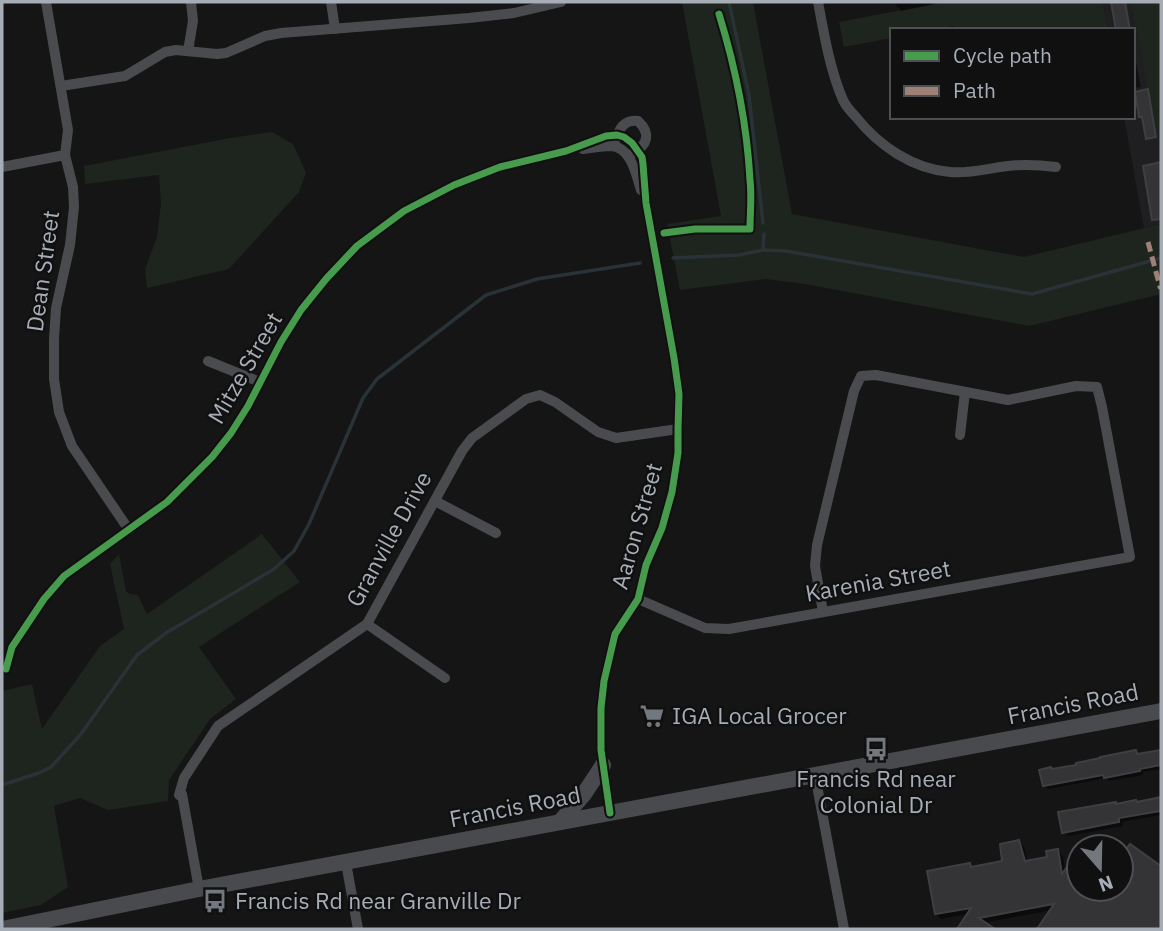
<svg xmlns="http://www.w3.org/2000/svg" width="1163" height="931" viewBox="0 0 1163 931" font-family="'IBM Plex Sans',sans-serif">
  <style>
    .built { fill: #1f1f21 }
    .green { fill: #1e241e }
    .shadow { fill: #0007 }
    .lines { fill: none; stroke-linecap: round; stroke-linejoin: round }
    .stream { stroke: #293237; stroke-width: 3.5 }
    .building { fill: #343436; stroke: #3e3f42; stroke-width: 2 }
    .minor { stroke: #494b4e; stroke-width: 10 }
    .secondary { stroke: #484a4d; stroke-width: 16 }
    .quiet { stroke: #9e8076; stroke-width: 5; stroke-dasharray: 10 5; stroke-linecap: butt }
    .cycleway-casing { stroke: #101011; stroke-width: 11 }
    .cycleway { stroke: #469c4c; stroke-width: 7 }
    .labels { text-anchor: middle; stroke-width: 5; stroke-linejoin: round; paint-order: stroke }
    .street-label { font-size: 23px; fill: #a6adb7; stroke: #101011 }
    .poi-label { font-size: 23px; fill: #a6adb7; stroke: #101011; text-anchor: start }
  </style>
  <rect width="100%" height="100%" fill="#151516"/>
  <polygon class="built" points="1103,2 1161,2 1161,224 1144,228 1124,117 1133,117 1133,30 1108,30"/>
  <g class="green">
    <polygon points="682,2 753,2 792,214 1024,257 1161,224 1161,294 1029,326 805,284 765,279 680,290 667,224 721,216"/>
    <polygon points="944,2 1103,2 1108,30 954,30 953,26 934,30 892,30 892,38 844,47 839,22"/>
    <polygon points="1131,2 1161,2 1161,155"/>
    <polygon points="272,132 293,144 306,173 299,192 229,269 147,288 145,269 157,237 161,203 159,175 85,184 84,166 230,138"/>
    <polygon points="262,534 300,582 199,647 236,699 210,719 169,780 168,801 108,810 80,798 54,806 68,887 41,905 2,913 2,691 32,684 42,729 100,646 124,629 110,564 119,554 126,591 130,594 138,595 147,614"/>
  </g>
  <g class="shadow">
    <polygon points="895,2 935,2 935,4 901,11 896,5"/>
    <polygon points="1133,47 1141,87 1133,88"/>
    <polygon points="1136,752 1139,756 1161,752 1161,769 1143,772 1143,775 1109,781 1107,778 1048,789 1044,785 1053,771"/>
    <polygon points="1161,795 1161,815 1122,822 1123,826 1068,836 1064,832 1117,805 1137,804 1160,799 1159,796"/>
    <polygon points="1019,842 1024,847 1028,863 1049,858 1058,851 1063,856 1065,872 1079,853 1079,889 1121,889 1121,859 1158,866 1161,862 1161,929 1039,929 1052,910 983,923 992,929 959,929 970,914 941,919 936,914 970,865 973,868 1004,863"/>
  </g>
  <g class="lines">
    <g class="stream">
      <polyline points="729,2 749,95 763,223"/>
      <polyline points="763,249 764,234"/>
      <polyline points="673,258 739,255 763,250 786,251 1032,294 1161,258"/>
      <polyline points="2,785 39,773 51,767 81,734 137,655 166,633 274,569 294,551 309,524 363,398 377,379 486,295 537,279 640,263"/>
    </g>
  </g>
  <g class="building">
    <polygon points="1111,2 1125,2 1130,30 1116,30"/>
    <polygon points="1148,89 1156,137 1146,139 1142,117 1139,117 1135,92"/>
    <polygon points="1161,162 1161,219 1152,220 1143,166"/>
    <polygon points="1136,750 1137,754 1161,750 1161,765 1140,769 1140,771 1104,778 1103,775 1043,786 1039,770 1051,767 1052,769 1076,765 1076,763 1100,758 1100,757"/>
    <polygon points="1161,797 1161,811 1119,818 1119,822 1062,833 1058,812 1116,802 1116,804 1136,800 1137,802"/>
    <polygon points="1019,840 1025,861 1047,857 1046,851 1058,849 1062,874 1079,850 1079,889 1121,889 1121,856 1130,844 1161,866 1161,929 1037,929 1054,904 979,918 995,929 957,929 971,908 935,914 927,871 970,863 971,867 1002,861 1000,844"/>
  </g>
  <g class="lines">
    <g class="minor">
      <polyline points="46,2 68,130 65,155 73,187 74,207 70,245 56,308 54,339 54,379 59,412 72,446 129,530"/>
      <polyline points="331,2 335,29"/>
      <path d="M818 2C824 34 830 70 843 100 846 106 851 112 856 117 879 146 913 169 950 172 970 174 989 168 1008 166 1025 164 1040 165 1056 167"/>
      <polyline points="188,51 193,21 191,2"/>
      <polyline points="61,86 125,76 165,52 176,50 217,54 226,53 265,36 281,33 469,18 514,13 561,2"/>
      <path d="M615 141C619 129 624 119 638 121 651 133 648 145 633 153"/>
      <path d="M583 149C592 148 602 146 611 146 631 147 636 174 641 190"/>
      <polyline points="2,167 65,155"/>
      <polyline points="208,361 260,382"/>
      <polyline points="960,435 965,392"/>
      <polyline points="435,501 496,533"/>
      <polyline points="638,599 705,628 729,629 1130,557 1102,407 1097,387 1076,386 1008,400 876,375 861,376 854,391 817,545 815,566 823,612"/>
      <polyline points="367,624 445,678"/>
      <polyline points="6,669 12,647 44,599 64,576 167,502 212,457 231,433 248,406 281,342 301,310 326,279 357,246 404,211 454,185 500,167 566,151 606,136 617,135 624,137 632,143 642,157 643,164 646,203 674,358 679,394 678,429 678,453 672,492 662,528 646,565 638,599 615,634 604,681 601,708 601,750 610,813"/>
      <polyline points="815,775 844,929"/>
      <polyline points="346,863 358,929"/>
      <polyline points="199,889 182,794 179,795 184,778 218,726 367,624 462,451 472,438 526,399 540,395 555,402 598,432 616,438 678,429"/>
    </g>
    <g class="secondary">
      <polyline points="560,822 584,794 603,765"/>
      <polyline points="2,929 199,889 1161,711"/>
    </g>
    <polyline class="quiet" points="1148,242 1160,287 1161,287"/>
    <g class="cycleway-casing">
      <g id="cycleway">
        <path d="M664 233 695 229H750C750 213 752 196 750 180 747 125 735 66 719 14"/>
        <polyline points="6,669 12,647 44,599 64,576 167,502 212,457 231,433 248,406 281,342 301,310 326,279 357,246 404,211 454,185 500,167 566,151 606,136 617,135 624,137 632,143 642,157 643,164 646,203 674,358 679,394 678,429 678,453 672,492 662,528 646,565 638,599 615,634 604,681 601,708 601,750 610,813"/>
      </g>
    </g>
    <use href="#cycleway" class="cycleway"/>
  </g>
  <defs>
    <g id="supermarket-bare" transform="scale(1.89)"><path d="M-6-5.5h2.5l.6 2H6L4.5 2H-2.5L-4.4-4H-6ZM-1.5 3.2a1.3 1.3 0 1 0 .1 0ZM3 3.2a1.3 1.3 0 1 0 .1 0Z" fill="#73787f" stroke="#101011" stroke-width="2.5" paint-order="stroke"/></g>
    <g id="bus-bare" transform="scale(1.89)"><path d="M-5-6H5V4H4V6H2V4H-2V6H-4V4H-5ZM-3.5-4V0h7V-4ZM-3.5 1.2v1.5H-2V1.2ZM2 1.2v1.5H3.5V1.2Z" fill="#73787f" stroke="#101011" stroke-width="2.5" paint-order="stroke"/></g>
  </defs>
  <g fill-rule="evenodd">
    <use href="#supermarket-bare" x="652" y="716"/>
    <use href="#bus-bare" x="876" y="749"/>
    <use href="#bus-bare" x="215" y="901"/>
  </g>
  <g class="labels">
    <g class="street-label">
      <text transform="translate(43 271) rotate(-82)" y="8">Dean Street</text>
      <text transform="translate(245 368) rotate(-60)" y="8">Mitze Street</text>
      <text transform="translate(637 526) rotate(-74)" y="8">Aaron Street</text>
      <text transform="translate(389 539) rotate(-61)" y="8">Granville Drive</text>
      <text transform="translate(878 581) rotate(-10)" y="8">Karenia Street</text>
      <text transform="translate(1073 704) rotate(-11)" y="8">Francis Road</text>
      <text transform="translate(515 807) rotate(-11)" y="8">Francis Road</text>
    </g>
    <g class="poi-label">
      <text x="672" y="724">IGA Local Grocer</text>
      <text x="876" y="787" text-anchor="middle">Francis Rd near<tspan x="876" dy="26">Colonial Dr</tspan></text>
      <text x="235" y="909">Francis Rd near Granville Dr</text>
    </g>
  </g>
  <rect width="1163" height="931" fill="none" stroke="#a6adb7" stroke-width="7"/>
  <rect x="890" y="28" width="245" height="91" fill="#101011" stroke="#4c4f53" stroke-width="2"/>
  <rect x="904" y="51" width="35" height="10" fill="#469c4c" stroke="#4c4f53" stroke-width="2"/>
  <text x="953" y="63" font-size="21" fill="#a6adb7">Cycle path</text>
  <rect x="904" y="86" width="35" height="10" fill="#9e8076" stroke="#4c4f53" stroke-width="2"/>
  <text x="953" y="98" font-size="21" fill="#a6adb7">Path</text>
  <g transform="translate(1100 868) rotate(160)"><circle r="33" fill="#101011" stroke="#4c4f53" stroke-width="2"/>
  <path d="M0-5L12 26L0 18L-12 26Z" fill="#73787f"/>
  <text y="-10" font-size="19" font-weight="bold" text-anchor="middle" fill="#a6adb7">N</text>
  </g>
</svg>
